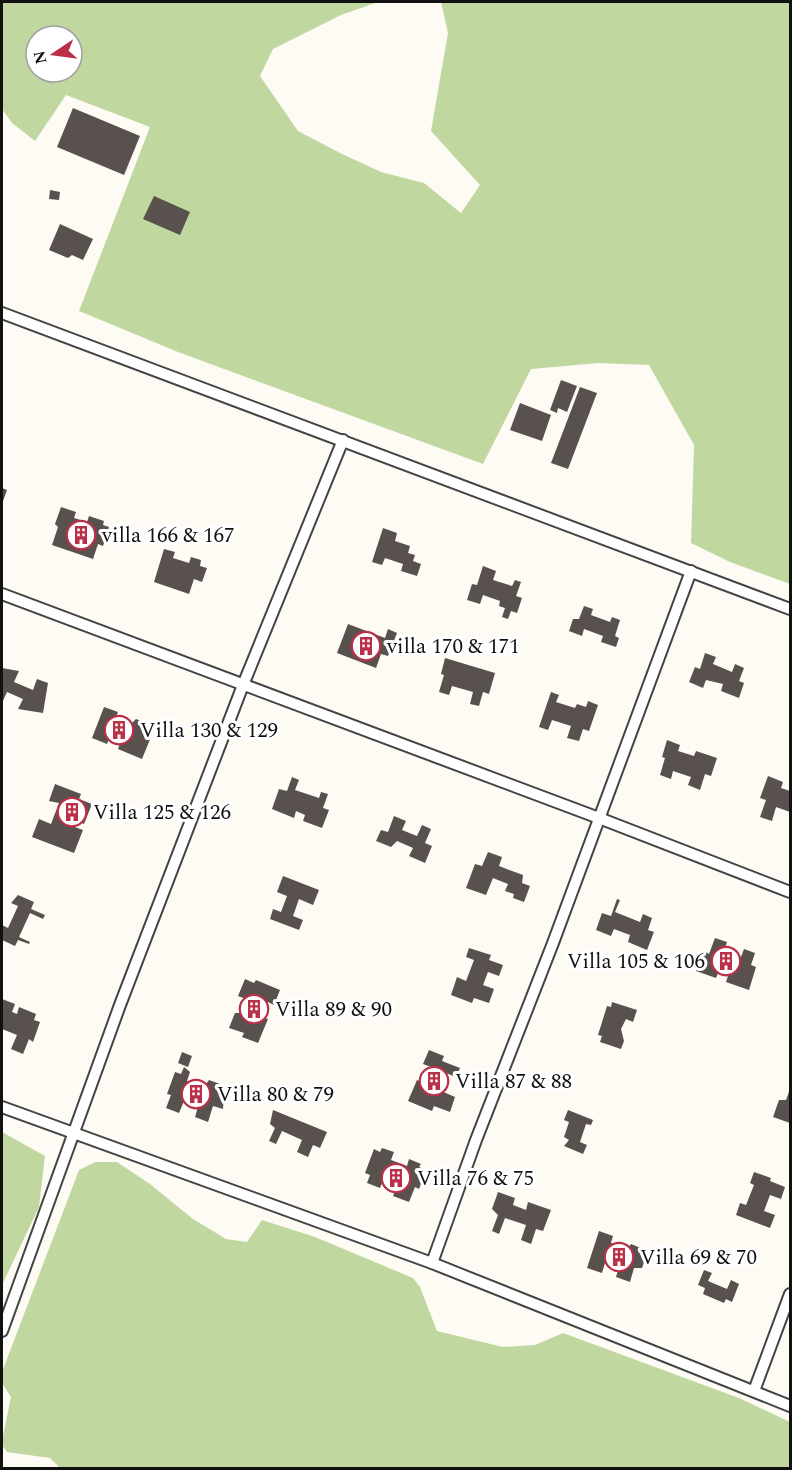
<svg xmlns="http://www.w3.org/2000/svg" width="792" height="1470" viewBox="0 0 792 1470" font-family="Spectral,serif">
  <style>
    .forest { fill: #c0d8a0; fill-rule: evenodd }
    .building { fill: #59514e }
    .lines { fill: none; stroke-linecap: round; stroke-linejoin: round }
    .minor-casing { stroke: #444; stroke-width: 14 }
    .minor { stroke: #fff; stroke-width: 10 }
    .labels { text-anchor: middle; stroke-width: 6; stroke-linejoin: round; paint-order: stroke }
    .poi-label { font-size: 21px; fill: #111; stroke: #fff; text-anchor: start }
  </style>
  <rect width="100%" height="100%" fill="#fefbf5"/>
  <g class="forest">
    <path d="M2 2H378L341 15 273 49 260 76 298 131 340 153 381 172 424 183 461 213 480 185 431 131 448 33 441 2H790V584L730 562 691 543 694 445 649 365 598 363 531 369 483 464 178 352 79 311 150 127 66 95 35 141 12 123 2 109ZM36 36H72V72H36Z"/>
    <polygon points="2,1132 45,1156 39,1207 2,1285"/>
    <polygon points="95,1162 117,1162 150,1184 193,1219 226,1239 247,1242 262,1220 315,1237 413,1278 420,1287 437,1331 503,1347 535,1345 563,1333 739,1398 790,1422 790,1468 60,1468 50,1458 7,1452 2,1445 2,1441 11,1397 2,1383 2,1372 79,1170"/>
  </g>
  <g class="building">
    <polygon points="73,108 140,136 124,175 57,147"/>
    <polygon points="50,190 60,192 59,200 49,199"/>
    <polygon points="154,196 190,212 180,235 143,219"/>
    <polygon points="60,224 93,239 83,260 72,255 68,258 49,250"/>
    <polygon points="561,380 577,386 567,412 558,408 557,413 550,410"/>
    <polygon points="580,387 597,393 568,469 551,463"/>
    <polygon points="520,403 551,415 542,441 510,430"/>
    <polygon points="2,488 7,490 2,504"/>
    <polygon points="61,507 76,512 74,518 87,522 89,516 104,521 103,525 109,527 103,546 98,544 93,559 52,545 58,527 55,524"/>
    <polygon points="383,528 397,533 395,541 410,546 408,553 415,555 413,561 421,564 417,576 401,571 403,564 385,558 382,565 372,562"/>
    <polygon points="164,549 175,552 173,558 189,563 191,557 201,560 200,566 207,568 202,582 194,579 189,594 154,582"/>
    <polygon points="483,566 496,571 493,580 512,586 515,580 521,582 516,596 522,598 517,613 511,611 508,619 502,617 505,608 499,606 500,601 483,595 480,604 467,600 472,584 477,585"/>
    <polygon points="584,606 593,609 591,615 610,622 612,617 620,620 615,636 619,638 616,647 601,642 603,636 584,629 582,636 569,631 573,619 579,619"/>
    <polygon points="348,624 385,638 388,629 397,633 388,656 381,654 376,668 337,653"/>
    <polygon points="705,653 716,657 713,664 732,672 735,664 744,668 739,681 744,683 739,698 721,691 723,684 706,680 703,688 689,682 695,667 700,669"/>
    <polygon points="445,658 495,673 489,694 483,692 479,706 470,704 473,692 452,686 449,695 439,692 444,675 441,674"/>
    <polygon points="2,668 19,671 14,682 33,690 37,679 48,683 43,713 18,709 23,699 7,692 2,703"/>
    <polygon points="551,692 559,695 556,702 575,708 577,704 586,707 588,701 598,705 589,731 583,729 579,741 567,738 571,726 552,720 548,730 539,727"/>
    <polygon points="104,707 118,712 114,721 128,727 136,719 147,723 143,733 151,737 142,759 118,749 121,741 110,736 107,744 92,738"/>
    <polygon points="667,740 680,745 678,751 694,756 696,751 717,758 711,776 705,774 700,790 688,785 691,777 673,771 671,779 660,775 665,758 662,757"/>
    <polygon points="768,776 783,782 781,788 790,791 790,812 776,807 772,821 760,817 766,800 760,798"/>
    <polygon points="292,777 299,780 295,790 319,798 321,792 328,794 323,808 329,810 322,828 303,821 305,815 296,811 294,818 272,809 279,789 287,791"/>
    <polygon points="55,784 81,794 79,799 92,804 84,824 75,820 72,826 83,830 74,853 32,837 39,819 51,824 59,803 49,801"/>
    <polygon points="394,816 406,821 402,830 417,836 422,825 431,829 425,843 432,846 425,863 409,856 413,848 397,841 391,847 376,841 381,830 388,832"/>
    <polygon points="488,852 502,857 499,866 523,875 522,883 530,886 524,902 513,898 514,894 505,891 508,884 493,878 486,895 466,888 475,864 482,866"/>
    <polygon points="283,876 319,890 313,905 299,899 293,916 303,920 299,930 270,919 273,909 281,912 287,896 277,892"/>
    <polygon points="18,895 34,902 31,909 45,915 43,919 30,913 19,937 30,942 29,944 18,940 15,946 2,940 2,925 8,928 18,906 11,903"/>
    <polygon points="617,899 620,900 615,912 640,922 643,914 652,918 648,930 654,932 647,950 628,942 630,935 614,929 611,936 596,930 602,913 611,916"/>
    <polygon points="715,938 727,942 724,951 741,957 744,949 755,953 751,965 756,967 749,990 726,982 728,976 718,973 716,978 696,971 703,950 709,954"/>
    <polygon points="469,948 491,955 489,960 503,965 499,976 488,972 483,985 494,989 489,1003 474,998 472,1003 451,995 457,977 466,981 474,960 466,957"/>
    <polygon points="245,979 254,983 256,980 280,990 274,1005 268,1002 262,1017 268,1019 258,1043 242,1037 244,1033 229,1028 235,1013 240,1013 246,999 238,996"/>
    <polygon points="2,999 15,1004 12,1012 17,1014 19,1007 36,1014 34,1020 40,1022 33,1042 29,1039 23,1054 11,1049 17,1035 2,1029"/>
    <polygon points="612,1002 637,1010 633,1022 626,1019 621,1029 624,1041 621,1049 600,1042 602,1036 598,1035 607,1006 611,1007"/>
    <polygon points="429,1050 444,1056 442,1061 460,1068 456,1077 446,1073 439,1090 455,1097 450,1112 434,1106 432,1111 408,1101 417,1080 425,1083 431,1067 423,1064"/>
    <polygon points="182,1052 192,1056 188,1067 178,1063"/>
    <polygon points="184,1067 190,1072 187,1081 204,1087 209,1080 220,1084 216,1090 224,1091 223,1109 213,1106 208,1122 195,1117 198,1107 184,1101 179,1113 166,1108 171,1095 167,1094 175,1072 181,1074"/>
    <polygon points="790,1089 790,1123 773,1117 779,1100 786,1100"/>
    <polygon points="273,1110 327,1132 320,1148 313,1145 308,1157 297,1152 302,1140 282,1131 276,1144 269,1141 275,1128 270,1124"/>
    <polygon points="568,1110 593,1120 591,1125 586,1124 580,1142 587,1145 583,1154 564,1146 569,1140 564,1137 569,1122 564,1120"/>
    <polygon points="382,1148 394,1152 391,1160 407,1166 409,1159 421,1164 419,1167 426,1170 419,1189 415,1187 409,1202 393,1196 397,1186 383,1181 380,1188 367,1183 370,1175 365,1173 374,1149 380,1152"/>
    <polygon points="754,1172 771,1178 770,1181 785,1187 781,1199 770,1195 764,1211 775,1215 770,1228 736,1215 740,1203 746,1205 754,1185 750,1183"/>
    <polygon points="498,1192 515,1198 513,1205 526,1210 528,1202 551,1210 543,1231 536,1229 531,1244 521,1240 526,1225 505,1218 499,1234 492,1231 498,1215 492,1209"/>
    <polygon points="599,1231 613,1236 611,1243 628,1248 631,1244 648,1251 642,1268 634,1268 630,1282 616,1277 619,1267 605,1263 602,1273 587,1268"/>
    <polygon points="704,1270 712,1273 708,1281 727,1289 731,1280 739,1284 732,1302 726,1299 724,1303 703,1294 705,1288 698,1285"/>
  </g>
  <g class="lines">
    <g class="minor-casing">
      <g id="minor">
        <polyline points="2,313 790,609"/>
        <polyline points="2,594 599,818 790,892"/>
        <polyline points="2,1107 432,1263 790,1406"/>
        <polyline points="432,1263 476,1140 553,943 691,571"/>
        <polyline points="2,1331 120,1005 243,685 343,440"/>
        <polyline points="754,1391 790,1294"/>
      </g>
    </g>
    <use href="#minor" class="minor"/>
  </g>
  <defs>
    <g id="building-ring" transform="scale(1.5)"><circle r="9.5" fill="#fff" stroke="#b93048" stroke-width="1.5"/><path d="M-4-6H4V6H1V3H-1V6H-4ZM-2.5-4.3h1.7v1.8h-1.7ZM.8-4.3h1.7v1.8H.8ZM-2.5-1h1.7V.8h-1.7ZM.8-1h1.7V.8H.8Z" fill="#b93048"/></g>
  </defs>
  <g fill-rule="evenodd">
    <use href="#building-ring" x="81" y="535"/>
    <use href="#building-ring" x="366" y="646"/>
    <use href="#building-ring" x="119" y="730"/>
    <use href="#building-ring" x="72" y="812"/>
    <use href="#building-ring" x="726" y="961"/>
    <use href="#building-ring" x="254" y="1009"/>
    <use href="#building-ring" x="434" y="1081"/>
    <use href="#building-ring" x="196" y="1094"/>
    <use href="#building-ring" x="396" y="1178"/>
    <use href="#building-ring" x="619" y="1257"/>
  </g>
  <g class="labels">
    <g class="poi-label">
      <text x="102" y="542">villa 166 &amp; 167</text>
      <text x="387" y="653">villa 170 &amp; 171</text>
      <text x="140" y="737">Villa 130 &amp; 129</text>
      <text x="93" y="819">Villa 125 &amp; 126</text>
      <text x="705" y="968" text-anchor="end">Villa 105 &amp; 106</text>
      <text x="275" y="1016">Villa 89 &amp; 90</text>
      <text x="455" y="1088">Villa 87 &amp; 88</text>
      <text x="217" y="1101">Villa 80 &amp; 79</text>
      <text x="417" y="1185">Villa 76 &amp; 75</text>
      <text x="640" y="1264">Villa 69 &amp; 70</text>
    </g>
  </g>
  <rect width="792" height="1470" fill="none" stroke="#111111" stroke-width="6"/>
  <g transform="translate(54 54) rotate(257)"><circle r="28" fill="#ffffff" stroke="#a0a0a0" stroke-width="1.5"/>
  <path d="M0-4.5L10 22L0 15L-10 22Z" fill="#b93048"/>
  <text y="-9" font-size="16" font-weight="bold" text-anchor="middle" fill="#111111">N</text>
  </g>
</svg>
